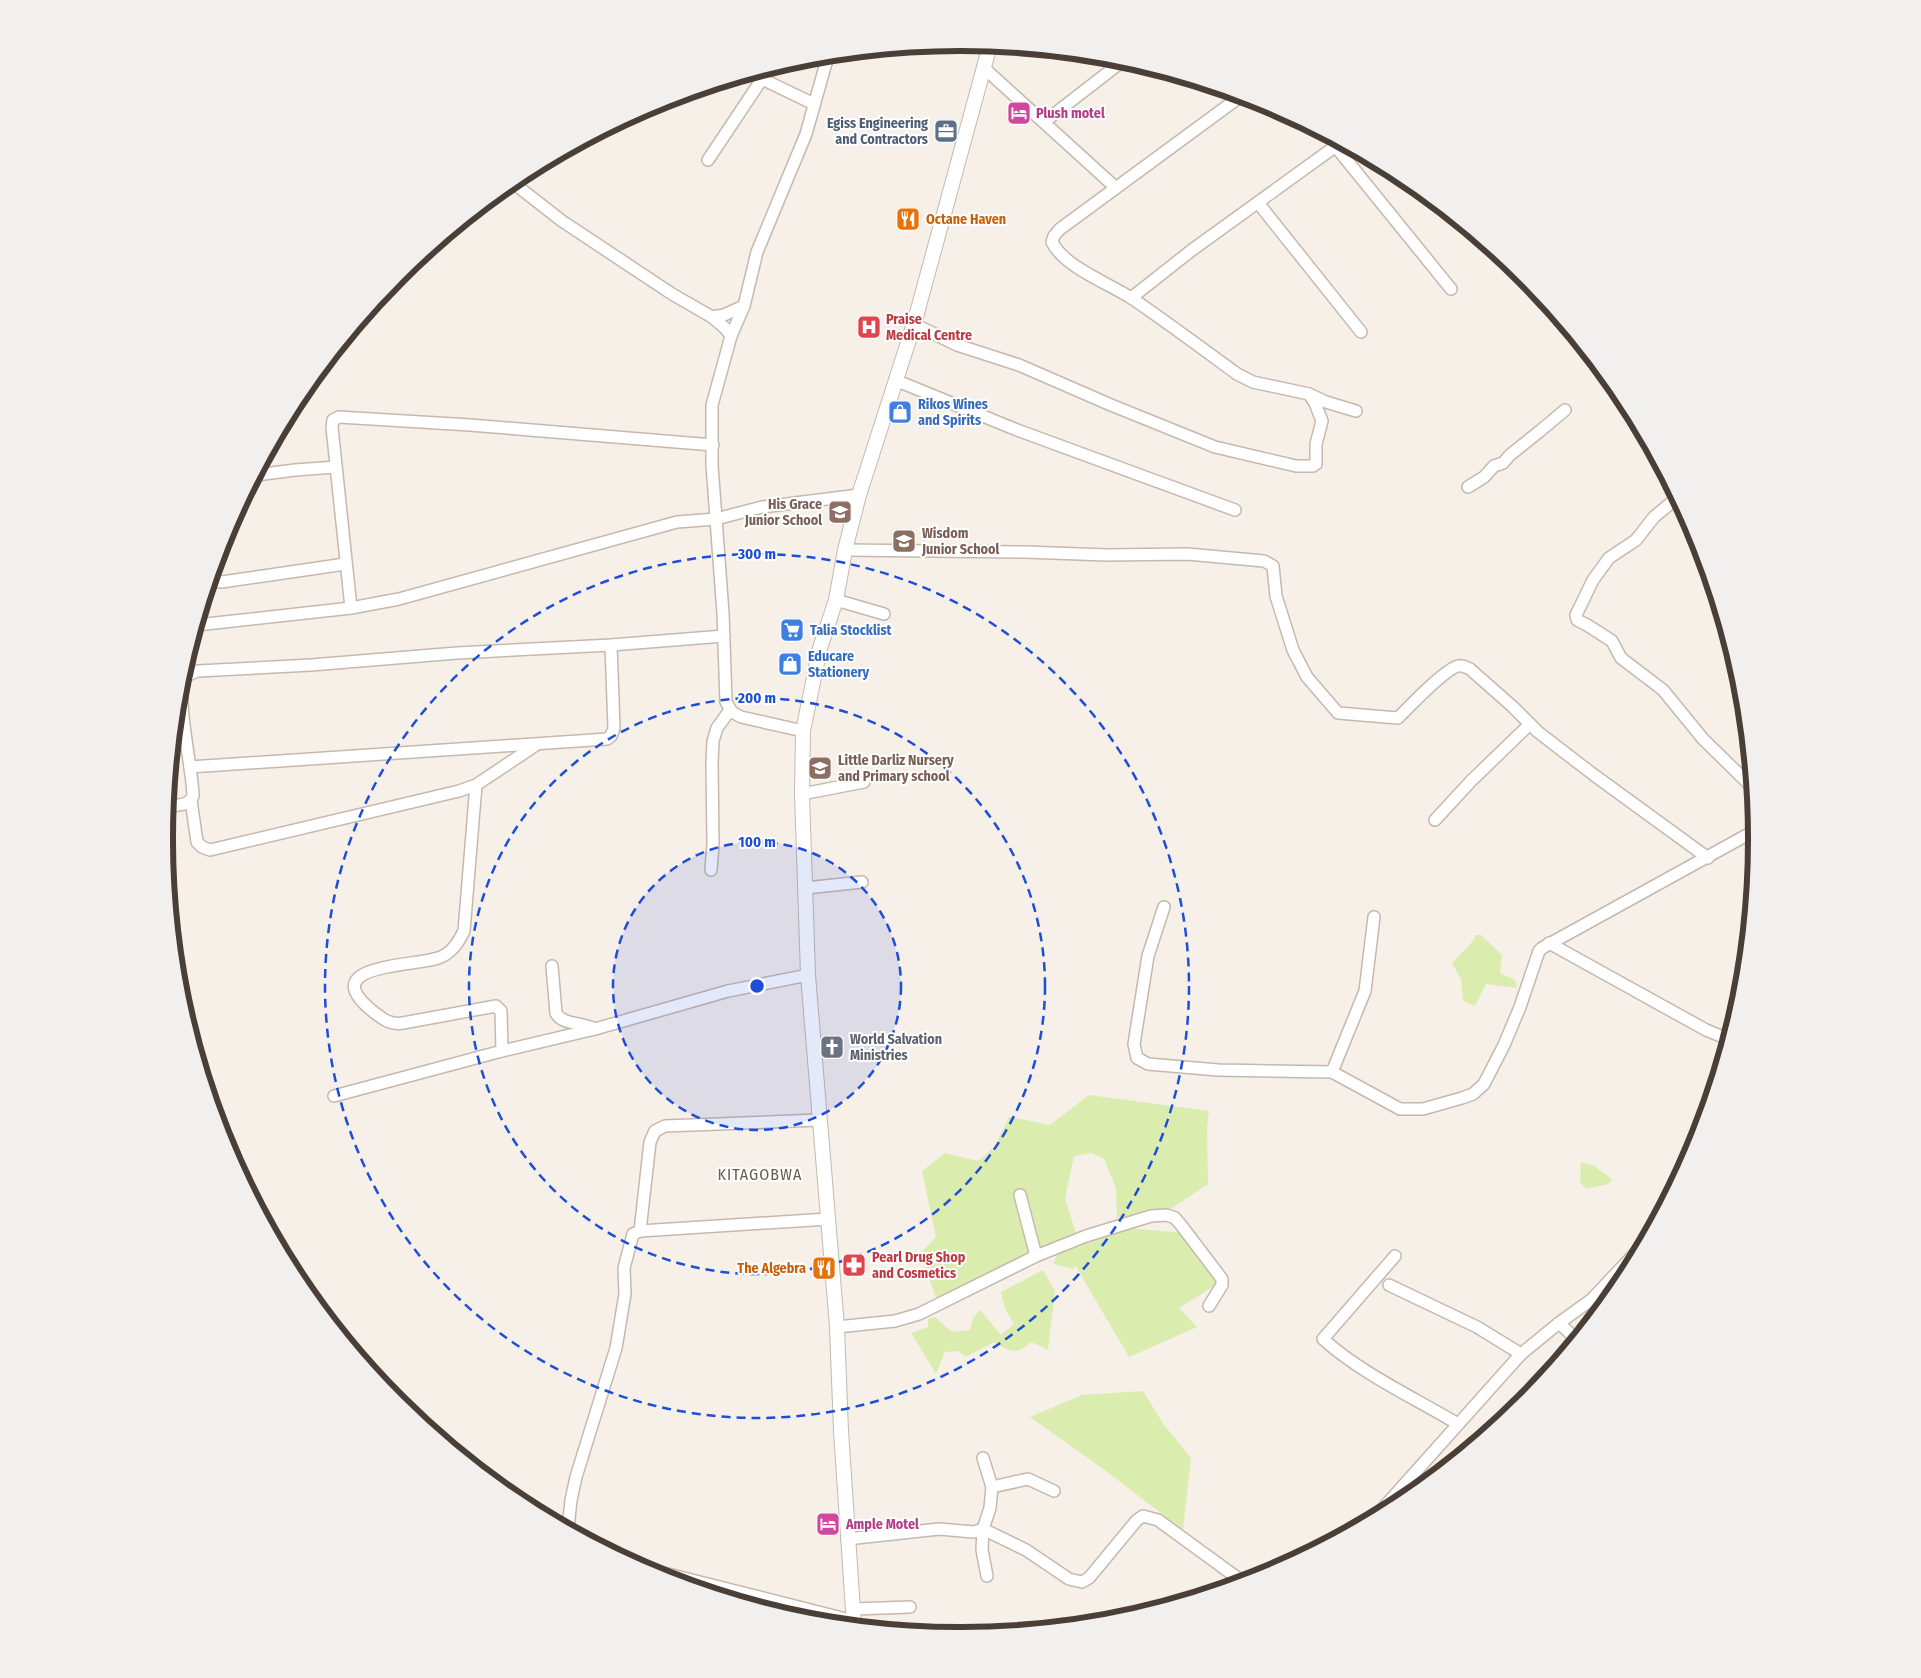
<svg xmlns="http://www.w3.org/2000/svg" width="1921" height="1678" viewBox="0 0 1921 1678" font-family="'Fira Sans Condensed',sans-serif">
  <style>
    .green { fill: #daedae }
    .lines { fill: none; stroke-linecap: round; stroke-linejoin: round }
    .minor-casing { stroke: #c5b9ad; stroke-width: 14 }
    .tertiary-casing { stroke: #c5b9ad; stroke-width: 16 }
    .minor { stroke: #fff; stroke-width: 11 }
    .tertiary { stroke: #fff; stroke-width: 14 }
    .ring { fill: none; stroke: #1d4ed8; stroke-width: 2.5; stroke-dasharray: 9 6 }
    .labels { text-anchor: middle; stroke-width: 4; stroke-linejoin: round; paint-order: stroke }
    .hotel-label { font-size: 14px; font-weight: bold; fill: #b23c85; stroke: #fff; text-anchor: start }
    .service-label { font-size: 14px; font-weight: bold; fill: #4e5e75; stroke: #fff; text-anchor: end }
    .food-label { font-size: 14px; font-weight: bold; fill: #c56008; stroke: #fff; text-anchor: start }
    .health-label { font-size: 14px; font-weight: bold; fill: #be3a42; stroke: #fff; text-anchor: start }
    .shop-label { font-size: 14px; font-weight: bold; fill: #366cbe; stroke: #fff; text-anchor: start }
    .education-label { font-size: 14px; font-weight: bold; fill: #785e54; stroke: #fff; text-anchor: start }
    .worship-label { font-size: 14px; font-weight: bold; fill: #5b616d; stroke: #fff; text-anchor: start }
    .quarter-label { font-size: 16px; letter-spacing: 1px; fill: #6e5c4c; stroke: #fff }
    .rim { fill: none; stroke: #4a3f36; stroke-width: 6 }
    .centre { fill: #1d4ed8; stroke: #fff; stroke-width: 2.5 }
    .ring-label { font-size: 15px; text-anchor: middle; font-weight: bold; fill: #1d4ed8; stroke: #fff; stroke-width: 4; stroke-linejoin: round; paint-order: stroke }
  </style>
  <rect width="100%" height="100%" fill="#f6f0e9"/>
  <g class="green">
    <path d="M1476 935H1481L1502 955 1500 973 1515 980 1517 988 1486 984 1475 1006 1463 1001 1461 979 1452 963C1460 952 1471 947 1476 935Z"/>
    <polygon points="1089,1095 1209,1111 1207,1128 1208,1184 1172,1208 1117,1218 1116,1188 1104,1159 1092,1153 1074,1156 1065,1198 1077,1237 948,1298 936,1297 920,1254 936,1237 922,1171 945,1153 978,1161 995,1146 1009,1117 1050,1125"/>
    <polygon points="1581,1162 1594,1166 1612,1179 1608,1184 1586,1189 1580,1182"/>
    <polygon points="1129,1228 1183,1233 1219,1283 1179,1308 1197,1327 1129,1357 1075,1265 1074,1269 1053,1264 1059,1251"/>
    <path d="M1043 1270 1055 1291 1048 1350 1031 1342C1017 1355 1009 1352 994 1342L966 1357 958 1351 945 1352 936 1374 911 1333 928 1327V1319L935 1317 952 1332 970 1330 973 1318 980 1310 1001 1335 1014 1324 1005 1309 1001 1292Z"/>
    <polygon points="1143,1391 1164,1425 1191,1458 1183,1530 1102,1468 1030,1417 1082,1395"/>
  </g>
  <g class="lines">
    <g class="minor-casing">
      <g id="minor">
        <polyline points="984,68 1115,187"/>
        <polyline points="755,73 762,79 814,104"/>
        <path d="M1241 96 1060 229 1054 236 1052 242C1064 267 1110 284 1133 299 1168 323 1203 349 1237 374L1253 382 1309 394 1326 402 1356 411"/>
        <polyline points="1044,122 1124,60"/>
        <polyline points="1336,147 1451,289"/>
        <polyline points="708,160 762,79"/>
        <polyline points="512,182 562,221 672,294 712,317 725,328 731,336"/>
        <polyline points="1259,204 1361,332"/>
        <polyline points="1131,298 1192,250 1340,143"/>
        <polyline points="712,317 724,315 744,306"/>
        <polyline points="914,324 957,345 1019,365 1111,405 1215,447 1296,466 1313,466 1316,464 1316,444 1322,421 1315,403 1309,394"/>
        <polyline points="895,380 1017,430 1235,510"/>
        <polyline points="256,475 295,470 336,467"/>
        <polyline points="1468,487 1484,477 1494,466 1503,463 1510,455 1540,431 1565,410"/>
        <polyline points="1677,498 1654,517 1636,540 1609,558 1593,580 1576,615 1577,620 1587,625 1612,641 1621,658 1663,690 1703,739 1752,787"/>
        <path d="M845 550 1025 552 1107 555 1187 554 1264 561 1273 566 1276 596 1293 650 1307 677 1338 713 1398 718C1409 707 1445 669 1458 666 1462 665 1466 667 1470 669L1513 707 1538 732 1594 775 1708 858"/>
        <polyline points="211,578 216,581 222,582 345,564"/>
        <polyline points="836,600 884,614"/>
        <polyline points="351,608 332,427 333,420 339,417 470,425 713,445"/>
        <polyline points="197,625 351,608 399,599 677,522 716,519 762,507 859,495"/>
        <polyline points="803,731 741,717 732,712 726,702 723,613 712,465 712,405 731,336 744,306 757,252 806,134 828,56"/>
        <polyline points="190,767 607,739 611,736 614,728 611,645"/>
        <path d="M476 785 464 931C458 943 451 954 438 958 411 967 312 964 375 1013 384 1020 391 1025 403 1023L496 1006 501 1011 502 1051"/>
        <polyline points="802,794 864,782"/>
        <polyline points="191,800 197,842 202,847 210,850 459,791 476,785 536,745"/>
        <path d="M167 806C177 805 189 806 193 796 193 771 175 697 185 679 188 674 192 673 198 671L311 665 457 653 611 645 724 636"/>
        <polyline points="1435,820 1471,781 1530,724"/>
        <polyline points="711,870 713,844 712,762 713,741 717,728 730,710"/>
        <polyline points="806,888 862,882"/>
        <polyline points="1164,907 1148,956 1134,1044 1137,1058 1148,1064 1218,1070 1332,1072"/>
        <polyline points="1374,917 1365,991 1332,1072 1400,1109 1423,1109 1462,1098 1473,1094 1484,1084 1504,1045 1520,1007 1539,951 1542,948 1756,830"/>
        <polyline points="1549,943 1706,1030 1728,1039"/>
        <path d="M552 966 556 1013C562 1025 581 1022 595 1029"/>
        <polyline points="334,1096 502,1051 595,1029 728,991 808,975"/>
        <polyline points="1020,1195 1036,1256"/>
        <polyline points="640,1231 828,1219"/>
        <path d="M1395 1256 1323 1339C1362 1374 1413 1397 1458 1424"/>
        <polyline points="1389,1285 1477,1327 1521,1354"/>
        <polyline points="1559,1323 1576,1339"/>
        <polyline points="837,1327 895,1321 919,1314 1036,1256 1086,1236 1151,1216 1167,1215 1175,1218 1181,1225 1222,1279 1222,1285 1209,1306"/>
        <polyline points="992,1487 1028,1479 1054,1491"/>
        <polyline points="1377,1515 1521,1354 1559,1323 1591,1300 1642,1246"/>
        <polyline points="568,1528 571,1500 576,1477 616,1348 625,1294 624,1268 633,1234 640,1231 650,1142 655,1131 665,1126 819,1120"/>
        <polyline points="847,1539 939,1529 974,1532 983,1529 990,1508 992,1487 983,1458"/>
        <polyline points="640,1567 854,1621"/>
        <polyline points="987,1576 982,1550 983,1529 1026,1550 1069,1579 1082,1582 1089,1578 1137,1520 1143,1516 1158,1520 1243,1582"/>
        <polyline points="854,1609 910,1607"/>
      </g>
    </g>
    <g class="tertiary-casing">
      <polyline id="tertiary" points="854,1625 841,1431 837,1327 808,975 802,794 803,731 820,648 836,600 845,550 859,495 914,324 990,45"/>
    </g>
    <use href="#minor" class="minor"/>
    <use href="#tertiary" class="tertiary"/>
  </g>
  <circle cx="757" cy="986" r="144" fill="#1d4ed8" fill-opacity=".12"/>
  <g class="ring">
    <circle cx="757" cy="986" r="144"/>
    <circle cx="757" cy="986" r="288"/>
    <circle cx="757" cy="986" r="432"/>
  </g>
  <defs>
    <g id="hotel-square" transform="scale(1.25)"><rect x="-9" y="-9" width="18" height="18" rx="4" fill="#d1479c" stroke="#fff"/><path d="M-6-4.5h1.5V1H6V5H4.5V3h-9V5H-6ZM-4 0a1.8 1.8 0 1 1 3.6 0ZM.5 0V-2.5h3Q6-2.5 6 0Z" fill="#fff"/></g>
    <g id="office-square" transform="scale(1.25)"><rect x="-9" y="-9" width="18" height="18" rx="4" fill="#5c6f8a" stroke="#fff"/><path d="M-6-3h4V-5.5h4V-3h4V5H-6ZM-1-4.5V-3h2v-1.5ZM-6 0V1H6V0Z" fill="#fff"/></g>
    <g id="restaurant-square" transform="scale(1.25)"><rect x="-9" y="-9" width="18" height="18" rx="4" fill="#e8710a" stroke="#fff"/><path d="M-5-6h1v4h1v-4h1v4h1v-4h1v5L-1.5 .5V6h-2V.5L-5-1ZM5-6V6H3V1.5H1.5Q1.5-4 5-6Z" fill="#fff"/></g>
    <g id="hospital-square" transform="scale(1.25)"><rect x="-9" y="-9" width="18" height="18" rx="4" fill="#e0444e" stroke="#fff"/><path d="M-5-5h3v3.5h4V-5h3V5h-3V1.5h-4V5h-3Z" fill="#fff"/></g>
    <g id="shop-square" transform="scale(1.25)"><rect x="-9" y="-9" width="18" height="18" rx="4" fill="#3f7fe0" stroke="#fff"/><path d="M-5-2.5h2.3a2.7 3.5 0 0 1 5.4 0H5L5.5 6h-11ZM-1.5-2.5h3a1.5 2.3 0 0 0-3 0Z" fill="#fff"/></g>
    <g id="school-square" transform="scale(1.25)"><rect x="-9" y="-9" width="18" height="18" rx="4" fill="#8d6e63" stroke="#fff"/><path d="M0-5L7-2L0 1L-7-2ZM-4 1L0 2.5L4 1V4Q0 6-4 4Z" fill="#fff"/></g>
    <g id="supermarket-square" transform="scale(1.25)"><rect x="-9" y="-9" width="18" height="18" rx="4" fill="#3f7fe0" stroke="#fff"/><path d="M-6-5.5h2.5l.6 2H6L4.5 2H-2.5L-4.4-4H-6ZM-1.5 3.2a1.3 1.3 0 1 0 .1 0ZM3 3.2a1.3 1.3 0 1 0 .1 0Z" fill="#fff"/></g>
    <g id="church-square" transform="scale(1.25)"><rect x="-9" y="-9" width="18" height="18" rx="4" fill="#6b7280" stroke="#fff"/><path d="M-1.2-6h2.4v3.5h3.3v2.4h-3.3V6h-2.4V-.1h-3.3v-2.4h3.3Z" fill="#fff"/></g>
    <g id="pharmacy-square" transform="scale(1.25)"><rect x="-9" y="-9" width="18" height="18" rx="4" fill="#e0444e" stroke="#fff"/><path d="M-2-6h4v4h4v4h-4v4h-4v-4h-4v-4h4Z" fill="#fff"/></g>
  </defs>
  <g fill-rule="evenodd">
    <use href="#hotel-square" x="1019" y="113"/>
    <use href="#office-square" x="946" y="131"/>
    <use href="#restaurant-square" x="908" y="219"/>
    <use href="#hospital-square" x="869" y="327"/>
    <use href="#shop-square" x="900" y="412"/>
    <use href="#school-square" x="840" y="512"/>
    <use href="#school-square" x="904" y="541"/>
    <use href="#supermarket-square" x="792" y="630"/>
    <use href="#shop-square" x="790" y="664"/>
    <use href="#school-square" x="820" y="768"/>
    <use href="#church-square" x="832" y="1047"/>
    <use href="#pharmacy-square" x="854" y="1265"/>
    <use href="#restaurant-square" x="824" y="1268"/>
    <use href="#hotel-square" x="828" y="1524"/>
  </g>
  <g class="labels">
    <g class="hotel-label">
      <text x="1036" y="118">Plush motel</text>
      <text x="846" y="1529">Ample Motel</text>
    </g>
    <g class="service-label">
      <text x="928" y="128">Egiss Engineering<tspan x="928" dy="16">and Contractors</tspan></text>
    </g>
    <g class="food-label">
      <text x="926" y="224">Octane Haven</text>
      <text x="806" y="1273" text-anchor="end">The Algebra</text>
    </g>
    <g class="health-label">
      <text x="886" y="324">Praise<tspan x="886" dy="16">Medical Centre</tspan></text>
      <text x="872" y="1262">Pearl Drug Shop<tspan x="872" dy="16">and Cosmetics</tspan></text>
    </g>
    <g class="shop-label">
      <text x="918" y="409">Rikos Wines<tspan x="918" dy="16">and Spirits</tspan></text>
      <text x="810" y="635">Talia Stocklist</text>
      <text x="808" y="661">Educare<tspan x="808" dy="16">Stationery</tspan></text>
    </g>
    <g class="education-label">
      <text x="822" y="509" text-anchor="end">His Grace<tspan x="822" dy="16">Junior School</tspan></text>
      <text x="922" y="538">Wisdom<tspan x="922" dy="16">Junior School</tspan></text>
      <text x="838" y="765">Little Darliz Nursery<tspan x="838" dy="16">and Primary school</tspan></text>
    </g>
    <g class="worship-label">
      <text x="850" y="1044">World Salvation<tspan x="850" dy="16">Ministries</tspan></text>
    </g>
    <g class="quarter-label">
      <text x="760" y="1180">KITAGOBWA</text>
    </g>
  </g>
  <path d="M0 0H1921V1678H0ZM960 51H961A787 787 0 0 1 1748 838V840A787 787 0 0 1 961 1627H960A787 787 0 0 1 173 840V838A787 787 0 0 1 960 51Z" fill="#f1f0ef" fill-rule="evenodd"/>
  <path class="rim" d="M960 51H961A787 787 0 0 1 1748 838V840A787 787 0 0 1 961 1627H960A787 787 0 0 1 173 840V838A787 787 0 0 1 960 51Z"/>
  <circle cx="757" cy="986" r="8" class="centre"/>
  <g class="ring-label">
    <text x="757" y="559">300 m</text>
    <text x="757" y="703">200 m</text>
    <text x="757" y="847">100 m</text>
  </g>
</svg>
